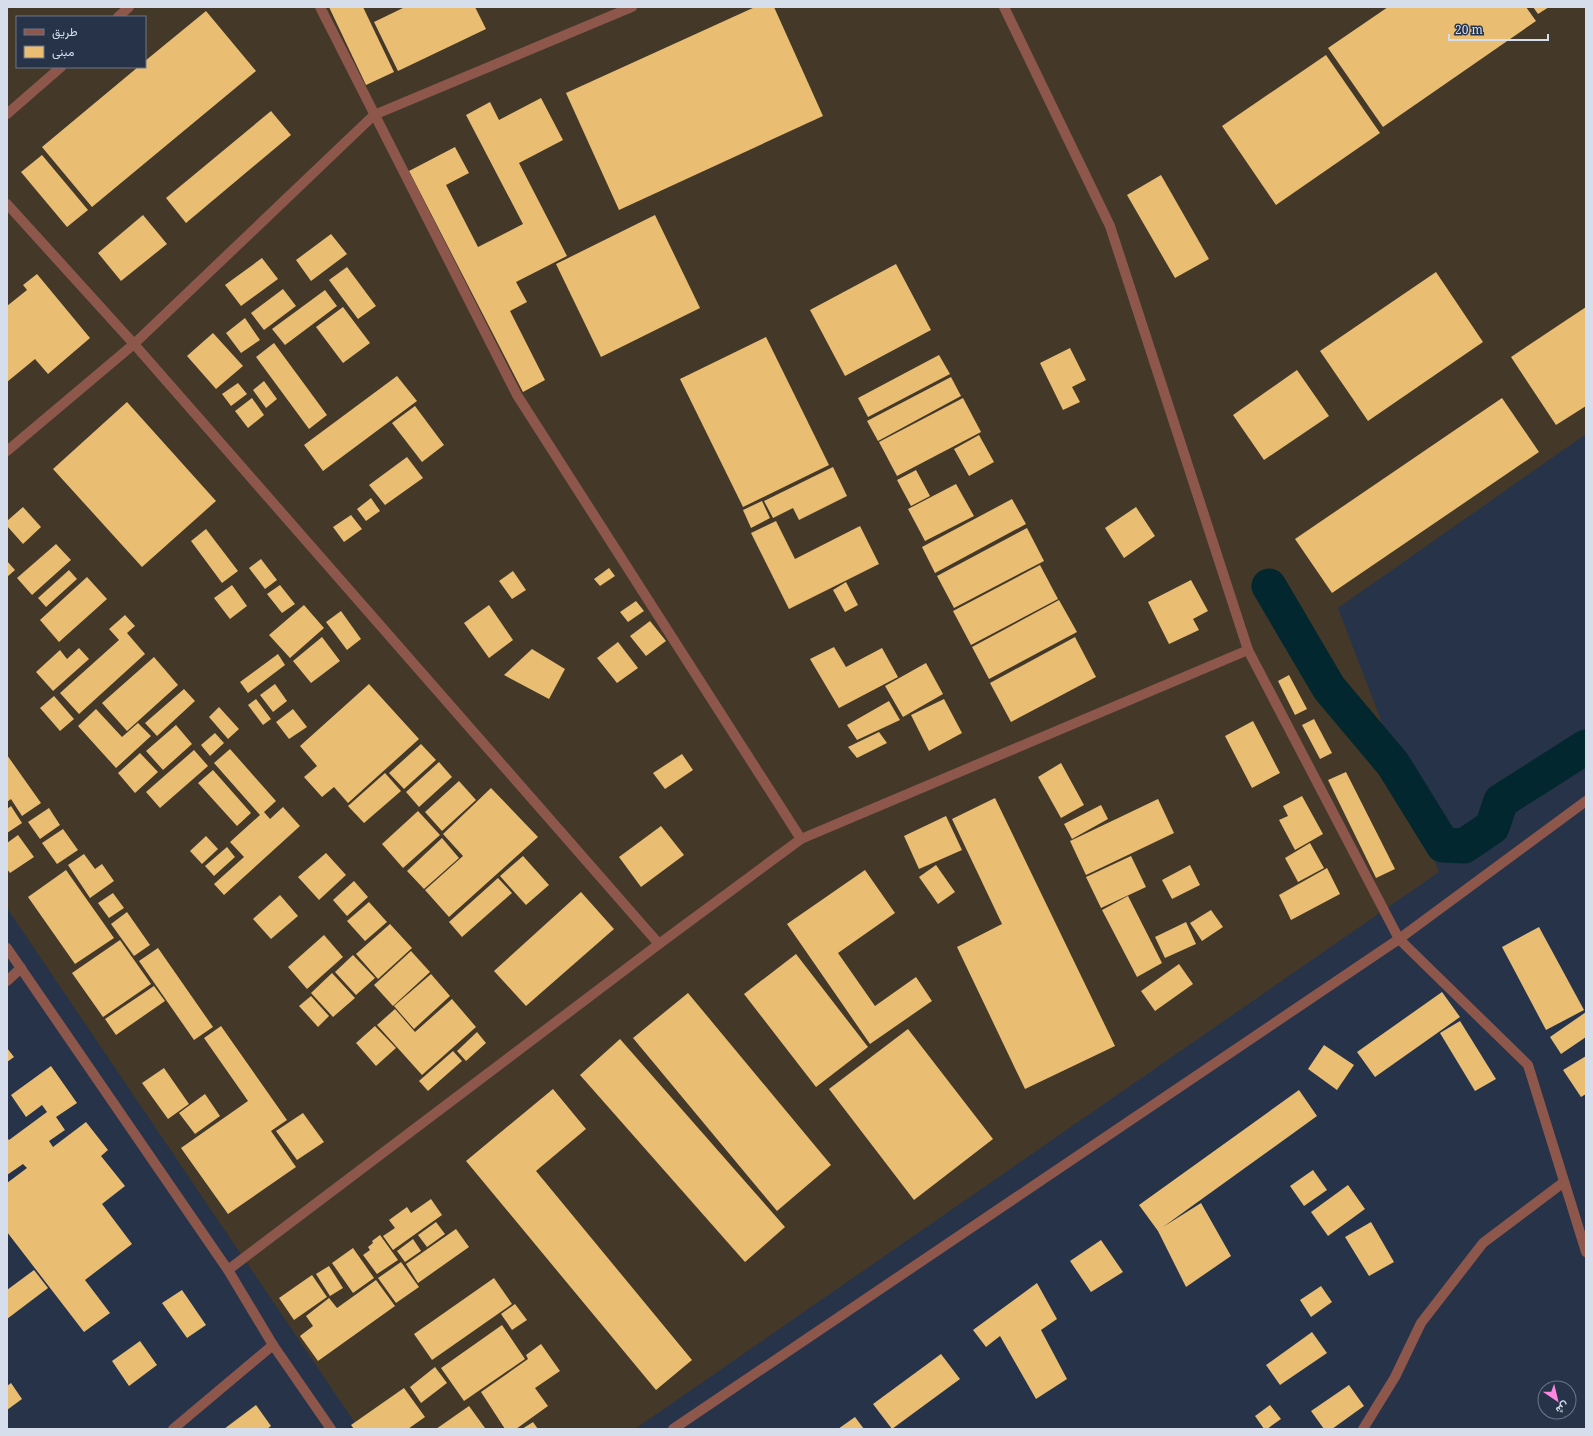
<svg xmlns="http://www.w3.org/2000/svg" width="1593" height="1436" viewBox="0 0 1593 1436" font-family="'Noto Serif',Vazirmatn,serif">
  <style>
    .industrial { fill: #443829; fill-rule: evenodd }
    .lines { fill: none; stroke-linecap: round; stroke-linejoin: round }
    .canal { stroke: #02272e; stroke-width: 35 }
    .building { fill: #e9bd72 }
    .minor { stroke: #8d574b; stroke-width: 10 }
    .tertiary { stroke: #8d574b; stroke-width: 10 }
  </style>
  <rect width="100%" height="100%" fill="#263349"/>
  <path class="industrial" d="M7 7H1586V434L1338 608 1439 872 635 1429H359L7 908ZM17 17H145V67H17Z"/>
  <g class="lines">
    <polyline class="canal" points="1269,586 1329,688 1393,764 1443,845 1464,846 1492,827 1501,801 1586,747"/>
  </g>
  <g class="building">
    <polygon points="329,7 363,7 394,72 366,85"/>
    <polygon points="405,7 475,7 486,29 398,71 374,22"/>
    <polygon points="755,7 774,7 823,116 619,210 566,93"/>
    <polygon points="1388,7 1526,7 1536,21 1383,127 1328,48"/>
    <polygon points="1533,7 1549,7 1538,14"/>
    <polygon points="206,11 256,71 92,207 42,147 138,67 145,67 145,61"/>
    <polygon points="1326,55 1380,133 1276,205 1222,126"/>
    <polygon points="541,98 563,140 519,163 567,256 516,282 527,302 510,311 545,380 523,392 409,171 455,147 469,173 446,185 478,247 523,224 466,115 490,102 499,120"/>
    <polygon points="271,111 291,135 186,223 166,198"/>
    <polygon points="42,155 88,210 67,227 21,172"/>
    <polygon points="1161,175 1209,259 1175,278 1127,195"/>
    <polygon points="143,215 167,244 121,281 98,253"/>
    <polygon points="655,215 700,308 601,357 556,264"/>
    <polygon points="331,234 347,254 311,281 296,260"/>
    <polygon points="262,258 278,279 241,306 225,285"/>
    <polygon points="896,264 931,330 845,376 810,310"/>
    <polygon points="347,267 376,306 358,319 329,280"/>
    <polygon points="1436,272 1483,342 1368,421 1320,351"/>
    <polygon points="37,274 90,338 48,374 35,359 7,382 7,306 27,290 23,285"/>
    <polygon points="283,289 296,306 264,330 251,313"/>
    <polygon points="325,290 337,306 285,345 272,329"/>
    <polygon points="343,307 370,343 343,363 316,327"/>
    <polygon points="1586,307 1586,406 1556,425 1511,357"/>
    <polygon points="245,318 260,340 241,353 226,333"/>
    <polygon points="213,333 243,366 216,389 187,356"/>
    <polygon points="766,337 829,465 743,507 680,379"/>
    <polygon points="274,343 327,415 309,429 256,357"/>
    <polygon points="1070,348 1086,380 1072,387 1080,402 1063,410 1040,363"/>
    <polygon points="939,355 950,374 868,417 858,398"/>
    <polygon points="1297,370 1329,416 1264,460 1233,415"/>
    <polygon points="397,376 417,401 323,471 304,445"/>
    <polygon points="951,377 961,396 878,441 867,421"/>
    <polygon points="264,381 277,399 266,408 253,390"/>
    <polygon points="238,383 247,394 231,406 222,394"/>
    <polygon points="252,398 264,415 248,428 235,411"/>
    <polygon points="963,398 981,432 897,476 879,442"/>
    <polygon points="1502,398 1539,452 1332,593 1295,539"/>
    <polygon points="127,402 216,501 142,567 53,469"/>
    <polygon points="415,406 444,445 422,462 392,423"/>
    <polygon points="979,435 994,462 969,476 954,449"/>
    <polygon points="407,457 423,478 385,505 369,485"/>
    <polygon points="833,467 847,496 799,520 793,508 773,518 764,501"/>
    <polygon points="916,470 930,496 911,506 897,480"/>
    <polygon points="956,484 974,516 925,541 908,509"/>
    <polygon points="371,498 380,511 366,521 357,509"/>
    <polygon points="1012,499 1026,524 935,573 922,547"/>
    <polygon points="762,501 770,518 751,528 743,510"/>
    <polygon points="23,507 41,527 23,544 7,526 7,521"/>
    <polygon points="1136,507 1155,536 1124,558 1105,528"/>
    <polygon points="351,515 362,529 344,542 333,527"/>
    <polygon points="776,521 795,559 860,526 879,564 789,609 751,533"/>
    <polygon points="1027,528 1044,561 954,608 937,576"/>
    <polygon points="206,529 238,571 222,583 191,541"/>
    <polygon points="56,544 71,560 32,595 17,578"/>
    <polygon points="261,559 277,580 265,589 249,568"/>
    <polygon points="7,561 15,570 7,577"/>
    <polygon points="1040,565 1058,599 971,645 953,611"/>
    <polygon points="609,568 615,576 600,586 594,579"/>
    <polygon points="69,570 77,579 46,607 38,598"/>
    <polygon points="513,571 526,590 512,599 499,581"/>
    <polygon points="87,577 107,599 59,642 40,620"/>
    <polygon points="1191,580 1208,611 1193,619 1199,630 1169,644 1148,602"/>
    <polygon points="846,582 858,605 845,612 833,590"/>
    <polygon points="232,585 247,606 230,619 214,598"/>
    <polygon points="280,585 295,604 282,613 267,594"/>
    <polygon points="1059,600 1077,632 989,679 972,647"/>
    <polygon points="636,601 644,611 628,622 620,612"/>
    <polygon points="304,605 324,628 290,658 269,635"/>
    <polygon points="489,605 513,640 489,658 464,623"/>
    <polygon points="341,611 361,639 347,650 326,622"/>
    <polygon points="125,615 135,626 127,633 145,654 79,714 60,693 119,640 109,629"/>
    <polygon points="650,621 666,641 646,656 630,636"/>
    <polygon points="322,637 340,661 311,683 293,661"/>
    <polygon points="1075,637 1096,677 1011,722 990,683"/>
    <polygon points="618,642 638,668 617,683 597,658"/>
    <polygon points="834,647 846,667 882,648 898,677 839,708 810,659"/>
    <polygon points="79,648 89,659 53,691 36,672 60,650 67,659"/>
    <polygon points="532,649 565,669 549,699 504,675"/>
    <polygon points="278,654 285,665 248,693 240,682"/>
    <polygon points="154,657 178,685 127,731 102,703"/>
    <polygon points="926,663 943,694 903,717 885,686"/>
    <polygon points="1289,675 1307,709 1295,715 1278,681"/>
    <polygon points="275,684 287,701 273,712 260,695"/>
    <polygon points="369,684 419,739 348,803 334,787 322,797 304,777 317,766 300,746"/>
    <polygon points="184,689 195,701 157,736 145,723"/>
    <polygon points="54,696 74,719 60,731 40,708"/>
    <polygon points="256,699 271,719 263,725 248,705"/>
    <polygon points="944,699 962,733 929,751 911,715"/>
    <polygon points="889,701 900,720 857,740 847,725"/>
    <polygon points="219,707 239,729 228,739 209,717"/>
    <polygon points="96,709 122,737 138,723 151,736 116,768 78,726"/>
    <polygon points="293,709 307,727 289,739 276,722"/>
    <polygon points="1314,719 1332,753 1320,759 1302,725"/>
    <polygon points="1253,721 1280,773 1252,788 1225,736"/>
    <polygon points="176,725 192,744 163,770 146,751"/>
    <polygon points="879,732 887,743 857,758 848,747"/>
    <polygon points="215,733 224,743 210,756 201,745"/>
    <polygon points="421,744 436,760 404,789 389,773"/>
    <polygon points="230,749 276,801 264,812 270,819 283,807 300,826 224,895 214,884 244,857 230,842 260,815 214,763"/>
    <polygon points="194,750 208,766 160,808 146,792"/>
    <polygon points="140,753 158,772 135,793 118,773"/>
    <polygon points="682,754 693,770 665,789 653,773"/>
    <polygon points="7,755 41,803 22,816 11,799 7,802"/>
    <polygon points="439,762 452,777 419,807 406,792"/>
    <polygon points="1061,763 1084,805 1061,818 1038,777"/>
    <polygon points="213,770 251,813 237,826 198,783"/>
    <polygon points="1346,772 1395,869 1376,878 1328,780"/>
    <polygon points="385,773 401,791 364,823 348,806"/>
    <polygon points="459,781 476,800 442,831 425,812"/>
    <polygon points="491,788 538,837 449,917 425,890 463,856 443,834"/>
    <polygon points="1302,796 1323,834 1295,850 1279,820 1288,816 1283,806"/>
    <polygon points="995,798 1115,1046 1025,1089 957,947 1002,924 952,819"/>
    <polygon points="1158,799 1174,833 1086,875 1070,841"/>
    <polygon points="1101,805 1108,819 1072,839 1064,824"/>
    <polygon points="11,806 22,823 7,833 7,809"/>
    <polygon points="49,808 60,825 40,839 28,822"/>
    <polygon points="418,811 440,835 403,868 382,844"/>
    <polygon points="946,816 962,850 919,869 904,836"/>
    <polygon points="661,826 684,855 641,887 619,857"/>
    <polygon points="63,829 78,850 57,864 42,843"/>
    <polygon points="18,835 34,857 10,873 7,869 7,843"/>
    <polygon points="206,836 218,849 202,864 190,851"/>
    <polygon points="442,838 459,858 424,889 407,871"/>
    <polygon points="1310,843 1324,868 1298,882 1285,858"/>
    <polygon points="227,847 235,857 214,876 205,866"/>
    <polygon points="326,853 346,875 319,900 298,877"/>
    <polygon points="84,854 95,869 102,864 114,881 90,898 68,865"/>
    <polygon points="523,856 549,885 526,905 500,876"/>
    <polygon points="1131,856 1146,887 1101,908 1086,877"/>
    <polygon points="936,865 955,892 938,904 919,877"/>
    <polygon points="1190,865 1200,885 1172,899 1162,880"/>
    <polygon points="1327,868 1340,894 1291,920 1279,895"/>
    <polygon points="66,870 114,938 75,964 28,897"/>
    <polygon points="865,870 895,913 838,953 875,1006 916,977 932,1001 870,1044 787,924"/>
    <polygon points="498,878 512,893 462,937 449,922"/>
    <polygon points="354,881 368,897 347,916 333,900"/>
    <polygon points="581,892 614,929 526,1006 494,971"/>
    <polygon points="113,893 124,908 109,918 98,903"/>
    <polygon points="280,895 298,916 271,939 253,919"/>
    <polygon points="1128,896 1162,963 1137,977 1102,910"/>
    <polygon points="369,902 387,922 365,941 347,921"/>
    <polygon points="1211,910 1223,927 1202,941 1190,923"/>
    <polygon points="127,912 150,945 134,956 111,924"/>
    <polygon points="1186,922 1196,944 1165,958 1155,937"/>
    <polygon points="390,924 412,948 378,979 356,954"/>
    <polygon points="1539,927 1584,1010 1546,1030 1502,947"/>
    <polygon points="324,935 343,957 307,989 288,967"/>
    <polygon points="120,940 151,984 103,1017 72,973"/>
    <polygon points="158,948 213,1027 194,1040 139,961"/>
    <polygon points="411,951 430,972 393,1006 374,985"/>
    <polygon points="796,954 868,1047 816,1087 744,994"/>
    <polygon points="353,955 375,978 356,995 335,972"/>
    <polygon points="1179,964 1193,984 1155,1011 1141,991"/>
    <polygon points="332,973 355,998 333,1017 311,993"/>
    <polygon points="431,974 450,996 414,1029 394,1006"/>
    <polygon points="154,986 165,1001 116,1035 105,1019"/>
    <polygon points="1442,992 1460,1017 1375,1077 1357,1052"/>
    <polygon points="688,993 831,1165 777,1211 633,1038"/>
    <polygon points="311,996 329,1016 318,1027 299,1006"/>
    <polygon points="452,999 476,1027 422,1075 377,1025 395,1009 415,1032"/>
    <polygon points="1586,1012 1586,1037 1561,1054 1550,1037"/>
    <polygon points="1460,1021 1496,1079 1475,1091 1440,1033"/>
    <polygon points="221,1026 287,1120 271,1131 296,1167 228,1214 181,1148 248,1101 204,1038"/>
    <polygon points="375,1026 396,1048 376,1066 356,1043"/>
    <polygon points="908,1029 993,1139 914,1200 829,1089"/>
    <polygon points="477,1032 486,1043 466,1061 457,1051"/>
    <polygon points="620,1039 785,1227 745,1262 580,1075"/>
    <polygon points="1324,1045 1354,1065 1337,1090 1308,1069"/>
    <polygon points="7,1048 14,1057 7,1062"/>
    <polygon points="453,1051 462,1061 428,1091 419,1081"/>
    <polygon points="1586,1056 1586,1094 1581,1097 1563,1070"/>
    <polygon points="51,1066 77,1103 56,1117 65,1130 49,1141 53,1147 86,1122 108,1150 101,1156 125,1186 102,1204 132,1244 85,1280 110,1313 84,1332 7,1232 7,1183 27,1168 23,1164 7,1175 7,1138 9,1140 47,1112 42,1105 26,1117 11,1095"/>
    <polygon points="164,1068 189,1104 168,1119 142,1083"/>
    <polygon points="553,1089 586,1129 536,1171 692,1360 656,1390 466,1161"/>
    <polygon points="1299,1090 1317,1116 1163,1227 1201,1203 1231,1256 1186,1287 1158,1231 1139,1205"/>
    <polygon points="205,1094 220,1116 195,1134 179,1113"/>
    <polygon points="303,1113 324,1142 297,1160 276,1131"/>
    <polygon points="1313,1170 1327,1190 1304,1206 1290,1186"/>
    <polygon points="1348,1185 1365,1209 1328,1236 1311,1212"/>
    <polygon points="431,1199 442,1215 393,1250 383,1236 395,1228 389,1220 407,1207 411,1213"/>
    <polygon points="436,1222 445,1234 427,1247 418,1235"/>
    <polygon points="1371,1222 1394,1262 1369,1276 1345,1237"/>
    <polygon points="456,1229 469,1247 418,1283 406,1264"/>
    <polygon points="380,1235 398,1260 377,1274 363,1255 370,1250 368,1247 373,1243 372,1241"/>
    <polygon points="413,1239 421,1251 405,1262 397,1251"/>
    <polygon points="1101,1240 1123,1272 1091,1292 1070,1261"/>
    <polygon points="353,1248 374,1278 353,1293 332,1263"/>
    <polygon points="401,1262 419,1287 396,1303 378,1278"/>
    <polygon points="329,1266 343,1288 330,1296 316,1274"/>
    <polygon points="34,1270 48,1288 7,1319 7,1290"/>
    <polygon points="312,1275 327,1297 294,1320 279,1298"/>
    <polygon points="494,1278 512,1304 432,1360 414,1334"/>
    <polygon points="376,1280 395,1306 318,1361 300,1336 313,1326 306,1316 329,1298 337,1308"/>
    <polygon points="1037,1283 1057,1319 1041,1330 1067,1379 1036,1399 1000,1336 986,1347 973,1330"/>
    <polygon points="1321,1286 1332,1302 1311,1317 1300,1300"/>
    <polygon points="182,1290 206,1325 187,1338 162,1303"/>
    <polygon points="515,1304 527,1320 512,1330 501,1314"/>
    <polygon points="502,1325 525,1359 464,1401 441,1368"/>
    <polygon points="1312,1332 1327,1353 1280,1385 1266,1365"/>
    <polygon points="140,1341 157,1365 129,1386 112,1361"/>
    <polygon points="541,1344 560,1371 535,1388 548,1406 516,1429 505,1429 481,1392 528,1359 526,1355"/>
    <polygon points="941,1354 960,1379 892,1429 873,1404"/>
    <polygon points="435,1367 447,1383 421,1403 410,1387"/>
    <polygon points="11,1383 22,1399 7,1410 7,1386"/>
    <polygon points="1349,1385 1364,1406 1332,1429 1324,1429 1311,1411"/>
    <polygon points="404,1388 425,1417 408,1429 354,1429 351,1425"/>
    <polygon points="256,1405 271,1426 267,1429 224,1429"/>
    <polygon points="1270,1405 1281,1419 1267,1429 1264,1429 1255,1416"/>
    <polygon points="469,1406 485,1428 436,1429"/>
    <polygon points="855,1417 864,1429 838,1429"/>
    <polygon points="533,1422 538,1429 522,1429"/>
  </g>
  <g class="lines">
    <g class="minor">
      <polyline points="118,17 129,7"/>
      <polyline points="7,114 61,67"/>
      <polyline points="7,204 134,344 659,944"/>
      <polyline points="7,451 134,344 374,115 632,7"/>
      <polyline points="1586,801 1399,939 1528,1065 1586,1252"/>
      <polyline points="801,839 1248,650"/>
      <polyline points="7,981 21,968"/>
      <polyline points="228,1270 659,944 801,839 517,395 320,7"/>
      <polyline points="173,1429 273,1345"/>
      <polyline points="673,1429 1399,939 1248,650 1110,226 1004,7"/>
      <polyline points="1363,1429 1395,1377 1421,1323 1483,1243 1564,1182"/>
    </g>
    <polyline class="tertiary" points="7,948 228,1270 273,1345 331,1429"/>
  </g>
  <rect width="1593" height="1436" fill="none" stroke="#d6deec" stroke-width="16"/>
  <rect x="16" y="16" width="130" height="52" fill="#263349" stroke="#6c778a"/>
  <rect x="24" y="29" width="20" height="6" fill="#8d574b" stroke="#6c778a"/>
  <text x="52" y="36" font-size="12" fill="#d6deec">طريق</text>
  <rect x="24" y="46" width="20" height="12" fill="#e9bd72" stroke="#6c778a"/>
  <text x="52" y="56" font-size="12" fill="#d6deec">مبنى</text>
  <g transform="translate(1557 1400) rotate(145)"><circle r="19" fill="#263349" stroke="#6c778a"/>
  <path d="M0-3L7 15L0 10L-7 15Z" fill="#fd86e1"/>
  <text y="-6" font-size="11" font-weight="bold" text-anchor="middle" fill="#d6deec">ش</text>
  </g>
  <path d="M1449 34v6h99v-6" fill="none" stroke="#d6deec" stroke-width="2"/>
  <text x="1455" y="34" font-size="12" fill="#d6deec" stroke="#263349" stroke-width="3" paint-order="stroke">20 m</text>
</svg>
